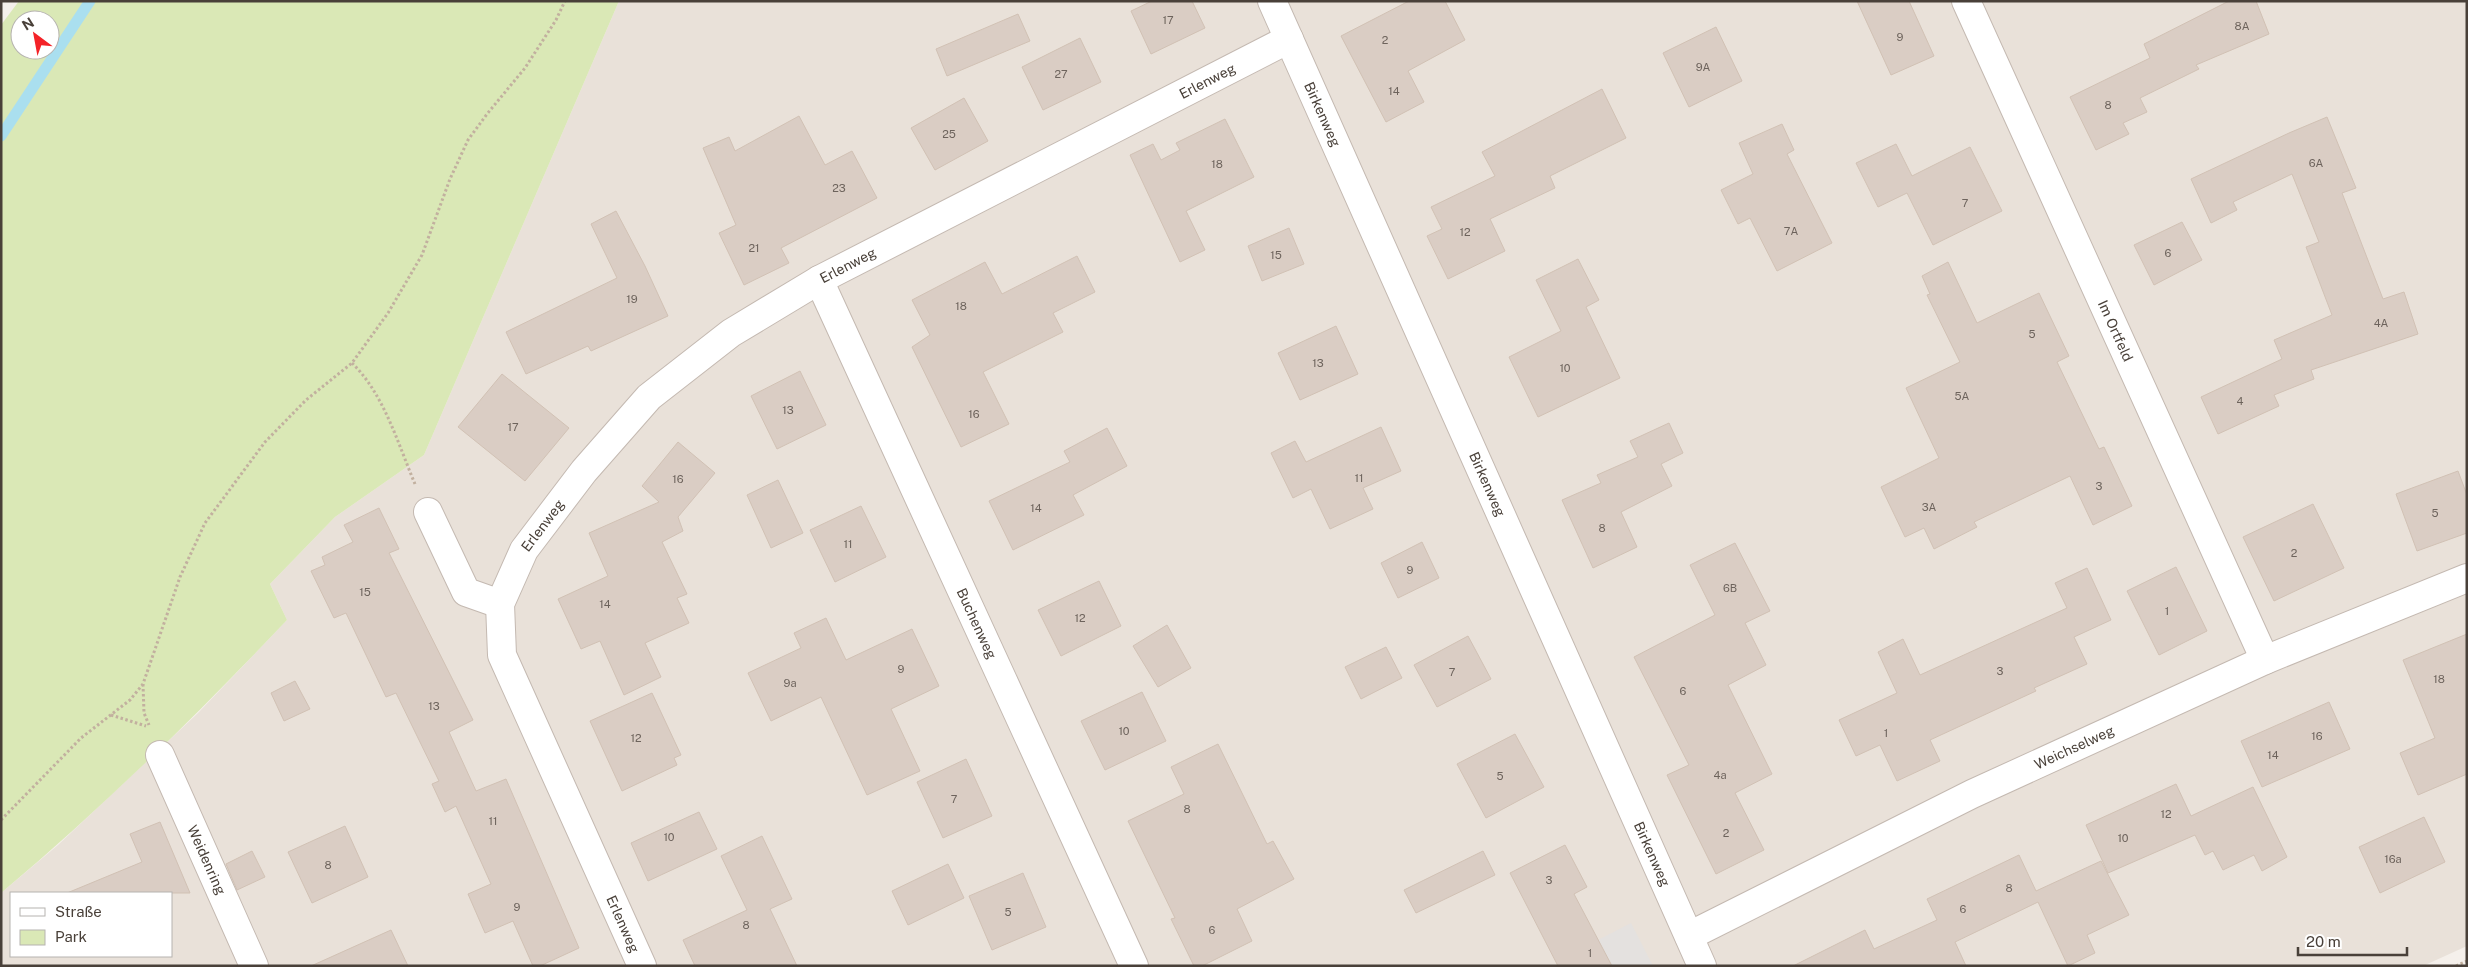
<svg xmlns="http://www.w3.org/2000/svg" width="2468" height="967" viewBox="0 0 2468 967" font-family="'Public Sans',sans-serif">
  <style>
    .residential { fill: #e9e1d9; fill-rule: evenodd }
    .green { fill: #dae8b6; fill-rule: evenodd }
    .parking { fill: #e4e1df }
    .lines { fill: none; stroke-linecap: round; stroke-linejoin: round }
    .stream { stroke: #aadfef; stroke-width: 11 }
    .building { fill: #dacdc4; stroke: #d1c1b4 }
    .minor-casing { stroke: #c4b9b1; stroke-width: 30 }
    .path { stroke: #c2b09f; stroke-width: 3; stroke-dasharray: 2.5 2.5; stroke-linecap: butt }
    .minor { stroke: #fff; stroke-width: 28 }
    .labels { text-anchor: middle; stroke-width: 4; stroke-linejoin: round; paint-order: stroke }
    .number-label { font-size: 11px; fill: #6d635c }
    .street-label { font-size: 14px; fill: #494039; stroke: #fff }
  </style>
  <rect width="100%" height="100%" fill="#f5f0eb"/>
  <path class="residential" d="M619 1H2467V946L2423 966H1V893L58 845 198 713 287 620 270 584 335 517 424 455ZM11 893H171V956H11Z"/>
  <path class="green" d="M19 1H619L424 455 335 517 270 584 287 620C196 716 102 808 1 893V25ZM20 20H50V50H20Z"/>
  <polygon class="parking" points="1631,923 1653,966 1612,966 1598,940"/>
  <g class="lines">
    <polyline class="stream" points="1,136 90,1"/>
  </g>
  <g class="building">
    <polygon points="1152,1 1192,1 1205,28 1151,54 1131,11"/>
    <polygon points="1409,1 1445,1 1465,40 1408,71 1424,102 1386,122 1341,36"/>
    <polygon points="1857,1 1909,1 1934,56 1891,75"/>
    <polygon points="2229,1 2256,1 2269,34 2196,65 2199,69 2140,98 2147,112 2123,123 2129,134 2096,150 2070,97 2150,58 2144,44"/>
    <polygon points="1018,14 1030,41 947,76 936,49"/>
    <polygon points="1716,27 1742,81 1689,107 1663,53"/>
    <polygon points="1080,38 1101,82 1043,110 1022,67"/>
    <polygon points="1602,89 1626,138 1550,176 1555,188 1490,219 1505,251 1448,279 1427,236 1442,229 1431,207 1495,176 1482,152"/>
    <polygon points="964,98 988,141 935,170 911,128"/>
    <polygon points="799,116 825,165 852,151 877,198 781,248 789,263 744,285 719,233 736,225 703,148 729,137 735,151"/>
    <polygon points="2327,117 2356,188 2342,193 2383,299 2404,292 2418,334 2311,370 2314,379 2274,395 2279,406 2218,434 2201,397 2282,359 2274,340 2332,315 2306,247 2319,242 2292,174 2233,202 2237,210 2211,223 2191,179 2289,133"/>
    <polygon points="1225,119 1254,177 1186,211 1205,250 1180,262 1130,155 1153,144 1161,160 1180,150 1176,143"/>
    <polygon points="1782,124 1794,150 1787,154 1832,243 1777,271 1750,218 1738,224 1721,190 1753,174 1739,143"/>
    <polygon points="1896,144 1912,176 1970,147 2002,211 1933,245 1907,193 1878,207 1856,163"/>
    <polygon points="616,211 645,266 668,316 591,351 588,346 526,374 506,332 617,278 591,224"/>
    <polygon points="2182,222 2202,260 2154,285 2134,245"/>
    <polygon points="1289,228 1304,264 1262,281 1248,246"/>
    <polygon points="1077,256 1095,292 1053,313 1063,332 983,372 1009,424 961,447 912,347 930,335 912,300 985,262 1002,294"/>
    <polygon points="1578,259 1599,300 1586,307 1620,378 1538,417 1509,357 1561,331 1536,280"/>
    <polygon points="1948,262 1977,323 2039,293 2069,356 2057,362 2099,449 2104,447 2132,506 2093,525 2070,476 1974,522 1977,527 1934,549 1924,528 1905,537 1881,487 1939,458 1906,388 1960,362 1927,295 1930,294 1922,276"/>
    <polygon points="1336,326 1358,374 1300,400 1278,353"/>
    <polygon points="800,371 826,425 777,449 751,396"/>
    <polygon points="502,374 569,428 525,481 458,427"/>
    <polygon points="1669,423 1683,453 1661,464 1672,486 1621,512 1637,547 1593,568 1562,500 1601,483 1597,475 1638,457 1630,441"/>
    <polygon points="1381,427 1401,471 1363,488 1373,509 1330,529 1311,489 1293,498 1271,453 1295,441 1306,462"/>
    <polygon points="1107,428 1127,466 1073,495 1084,515 1013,550 989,501 1070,462 1064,451"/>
    <polygon points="678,442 715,473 678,517 683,531 662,542 687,594 677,598 689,623 645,643 661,677 624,695 600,641 581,649 558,599 608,576 589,533 659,502 642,486"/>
    <polygon points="2458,471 2467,495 2467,533 2417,551 2396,494"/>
    <polygon points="778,480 803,533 771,548 747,495"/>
    <polygon points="2313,504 2344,568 2274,601 2243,537"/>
    <polygon points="861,506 886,557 835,582 810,530"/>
    <polygon points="379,508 399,549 389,553 473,720 449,732 476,791 506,779 579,948 540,966 533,966 513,921 485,933 468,894 491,884 456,806 445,812 432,784 439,781 396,693 386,697 346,613 334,618 311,571 325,565 322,557 353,542 344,525"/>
    <polygon points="1422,542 1439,578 1398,598 1381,563"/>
    <polygon points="1735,543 1770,611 1745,623 1766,665 1728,685 1772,774 1735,793 1764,850 1716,874 1667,775 1689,765 1634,657 1715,615 1690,565"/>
    <polygon points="2176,567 2207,631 2159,655 2127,591"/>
    <polygon points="2087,568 2111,620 2074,637 2087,664 2034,688 2036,691 1930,740 1940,761 1897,781 1880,745 1856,756 1839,720 1897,693 1878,652 1903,639 1920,675 2067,608 2055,583"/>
    <polygon points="1099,581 1121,626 1061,656 1038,610"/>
    <polygon points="826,618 846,660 912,629 939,686 891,709 920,771 867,795 821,697 771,721 748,673 801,648 794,633"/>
    <polygon points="1167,625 1191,668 1158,687 1133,646"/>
    <polygon points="2467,634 2467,774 2418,795 2400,753 2435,738 2403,660"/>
    <polygon points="1468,636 1491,679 1437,707 1414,665"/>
    <polygon points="1386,647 1402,678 1361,699 1345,667"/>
    <polygon points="295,681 310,709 284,721 271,693"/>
    <polygon points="1142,692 1166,741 1105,770 1081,721"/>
    <polygon points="652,693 681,755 674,758 677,765 622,791 590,721"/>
    <polygon points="2329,702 2350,749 2262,787 2241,741"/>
    <polygon points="1515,734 1544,787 1486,818 1457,764"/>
    <polygon points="1218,744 1267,844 1273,841 1294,879 1237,909 1252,941 1202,966 1194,966 1171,919 1175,918 1128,821 1184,794 1171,767"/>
    <polygon points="966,759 992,816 943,838 917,782"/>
    <polygon points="2176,784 2191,816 2253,787 2287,857 2262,871 2254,855 2223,870 2213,851 2205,855 2195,835 2108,873 2086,825"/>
    <polygon points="699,812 717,849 648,881 631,843"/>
    <polygon points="2424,817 2445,862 2380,893 2359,847"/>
    <polygon points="160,822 190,893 67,893 142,862 130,834"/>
    <polygon points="345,826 368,877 312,903 288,852"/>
    <polygon points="762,836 792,899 770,909 797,966 695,966 683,940 747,910 721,856"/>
    <polygon points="1565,845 1587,887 1574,894 1612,966 1558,966 1510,873"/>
    <polygon points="252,851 265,877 237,890 226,864"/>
    <polygon points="1483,851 1495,875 1416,913 1404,890"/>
    <polygon points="2019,855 2036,891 2101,861 2129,915 2087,935 2095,953 2068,966 2038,902 1955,942 1966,966 1793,966 1865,930 1874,949 1937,920 1927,899"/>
    <polygon points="948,864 964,898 908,925 892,891"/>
    <polygon points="1023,873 1046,927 992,950 969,896"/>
    <polygon points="391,930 408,966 311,966"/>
  </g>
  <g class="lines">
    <g class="minor-casing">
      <g id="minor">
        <path id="s1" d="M1272 1 1702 966"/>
        <path id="s2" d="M1966 1 2265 660"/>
        <path id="s3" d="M819 280 1134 966"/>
        <polyline points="428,512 466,592 500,604"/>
        <path id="s4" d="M160 755 254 966"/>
        <path id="s5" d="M1689 936 1972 794 2265 660 2467 578"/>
        <path id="s6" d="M642 966 502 655 500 604 524 550 584 471 649 397 731 333 819 280 1289 39"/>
      </g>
    </g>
    <g class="path">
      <path d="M352 363C384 394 398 444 415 484"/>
      <polyline points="143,684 144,713 149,725"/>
      <polyline points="111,715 146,726"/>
      <polyline points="1,820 81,738 130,700 143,684 180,577 205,523 265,442 306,400 352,363 388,313 422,255 450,179 468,140 487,114 525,68 556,20 565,1"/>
      <polyline points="2456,966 2467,961"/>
    </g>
    <use href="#minor" class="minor"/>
  </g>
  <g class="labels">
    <g class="number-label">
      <text x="1168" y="24">17</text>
      <text x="2242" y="30">8A</text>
      <text x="1900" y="41">9</text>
      <text x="1385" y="44">2</text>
      <text x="1703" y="71">9A</text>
      <text x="1061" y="78">27</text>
      <text x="1394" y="95">14</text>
      <text x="2108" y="109">8</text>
      <text x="949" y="138">25</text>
      <text x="2316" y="167">6A</text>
      <text x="1217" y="168">18</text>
      <text x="839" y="192">23</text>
      <text x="1965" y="207">7</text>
      <text x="1791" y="235">7A</text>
      <text x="1465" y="236">12</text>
      <text x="754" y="252">21</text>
      <text x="2168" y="257">6</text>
      <text x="1276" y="259">15</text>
      <text x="632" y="303">19</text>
      <text x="961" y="310">18</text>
      <text x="2381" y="327">4A</text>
      <text x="2032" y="338">5</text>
      <text x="1318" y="367">13</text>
      <text x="1565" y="372">10</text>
      <text x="1962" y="400">5A</text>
      <text x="2240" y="405">4</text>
      <text x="788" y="414">13</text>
      <text x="974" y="418">16</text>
      <text x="513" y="431">17</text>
      <text x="1359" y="482">11</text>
      <text x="678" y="483">16</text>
      <text x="2099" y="490">3</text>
      <text x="1929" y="511">3A</text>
      <text x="1036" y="512">14</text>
      <text x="2435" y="517">5</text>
      <text x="1602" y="532">8</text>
      <text x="848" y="548">11</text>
      <text x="2294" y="557">2</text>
      <text x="1410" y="574">9</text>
      <text x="1730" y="592">6B</text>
      <text x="365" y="596">15</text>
      <text x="605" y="608">14</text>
      <text x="2167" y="615">1</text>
      <text x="1080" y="622">12</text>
      <text x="901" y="673">9</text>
      <text x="2000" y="675">3</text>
      <text x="1452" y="676">7</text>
      <text x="2439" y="683">18</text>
      <text x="790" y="687">9a</text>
      <text x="1683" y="695">6</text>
      <text x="434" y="710">13</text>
      <text x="1124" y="735">10</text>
      <text x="1886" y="737">1</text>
      <text x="2317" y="740">16</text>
      <text x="636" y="742">12</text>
      <text x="2273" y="759">14</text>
      <text x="1720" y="779">4a</text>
      <text x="1500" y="780">5</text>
      <text x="954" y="803">7</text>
      <text x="1187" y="813">8</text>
      <text x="2166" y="818">12</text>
      <text x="493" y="825">11</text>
      <text x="1726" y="837">2</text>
      <text x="669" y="841">10</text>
      <text x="2123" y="842">10</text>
      <text x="2393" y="863">16a</text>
      <text x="328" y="869">8</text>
      <text x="1549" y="884">3</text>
      <text x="2009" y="892">8</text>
      <text x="517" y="911">9</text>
      <text x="1963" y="913">6</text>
      <text x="1008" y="916">5</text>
      <text x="746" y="929">8</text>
      <text x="1212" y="934">6</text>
      <text x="1590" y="957">1</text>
    </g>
    <g class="street-label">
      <text dy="5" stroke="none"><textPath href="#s6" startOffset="1292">Erlenweg</textPath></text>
      <text dy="5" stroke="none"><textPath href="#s1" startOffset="124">Birkenweg</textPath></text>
      <text dy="5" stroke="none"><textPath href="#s6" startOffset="888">Erlenweg</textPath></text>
      <text dy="5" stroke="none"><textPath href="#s2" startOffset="362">Im Ortfeld</textPath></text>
      <text dy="5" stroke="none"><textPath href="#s1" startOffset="529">Birkenweg</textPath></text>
      <text dy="5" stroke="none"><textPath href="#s6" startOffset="482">Erlenweg</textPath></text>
      <text dy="5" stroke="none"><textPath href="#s3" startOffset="378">Buchenweg</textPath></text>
      <text dy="5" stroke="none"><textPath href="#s5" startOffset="429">Weichselweg</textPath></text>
      <text dy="5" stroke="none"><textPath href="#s1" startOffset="934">Birkenweg</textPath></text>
      <text dy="5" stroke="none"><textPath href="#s4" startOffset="115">Weidenring</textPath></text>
      <text transform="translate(623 924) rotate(66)" y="5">Erlenweg</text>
    </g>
  </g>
  <rect width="2468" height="967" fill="none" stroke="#494039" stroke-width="5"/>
  <rect x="10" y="892" width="162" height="65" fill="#ffffff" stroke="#b6b3b0"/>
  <rect x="20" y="908" width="25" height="8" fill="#ffffff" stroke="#b6b3b0"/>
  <text x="55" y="917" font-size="15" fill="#494039">Straße</text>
  <rect x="20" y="930" width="25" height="15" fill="#dae8b6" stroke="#b6b3b0"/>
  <text x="55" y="942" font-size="15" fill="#494039">Park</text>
  <g transform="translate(35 35) rotate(328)"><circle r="24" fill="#ffffff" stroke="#b6b3b0"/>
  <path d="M0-4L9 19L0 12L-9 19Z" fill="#f42328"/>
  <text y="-8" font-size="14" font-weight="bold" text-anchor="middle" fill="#494039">N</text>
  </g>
  <path d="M2298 947v8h109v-8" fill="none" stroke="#494039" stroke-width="2.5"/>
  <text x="2306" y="947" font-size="15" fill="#494039" stroke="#ffffff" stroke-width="4" paint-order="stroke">20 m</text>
</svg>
